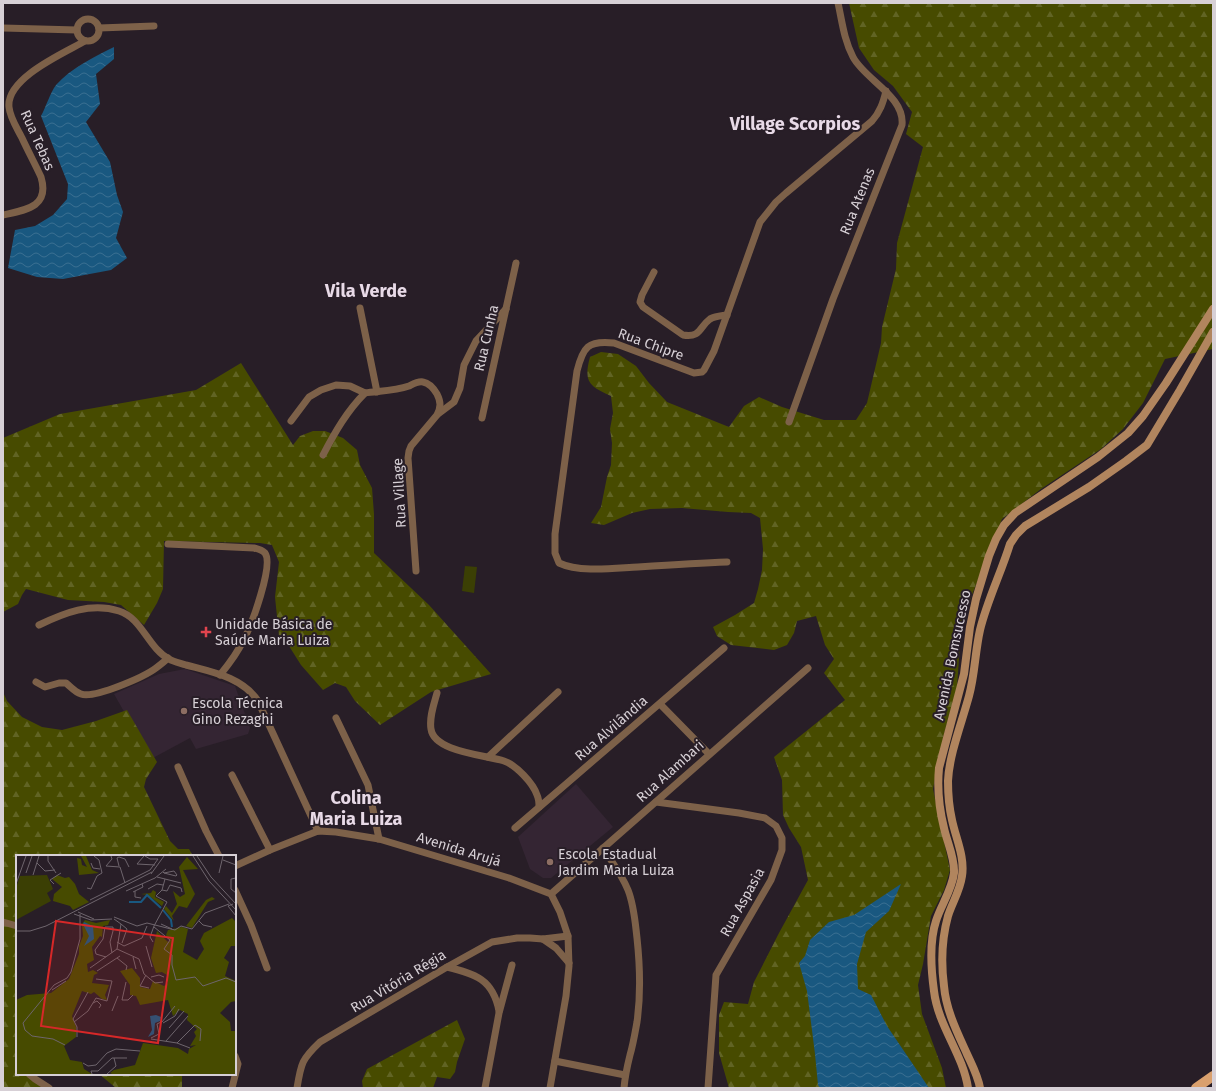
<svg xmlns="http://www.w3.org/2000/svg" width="1216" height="1091" viewBox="0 0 1216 1091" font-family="'Fira Sans',sans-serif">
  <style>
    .built { fill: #342533 }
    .green { fill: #3b3f04 }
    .forest { fill: url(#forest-firs) }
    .water { fill: url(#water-waves) }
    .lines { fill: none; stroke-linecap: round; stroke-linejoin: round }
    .street { stroke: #7d6149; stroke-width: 7 }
    .secondary { stroke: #b1855e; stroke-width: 8 }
    .primary { stroke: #daa06d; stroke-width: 10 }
    .health-dot { fill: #e0444e; stroke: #281e27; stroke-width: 1.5 }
    .education-dot { fill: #8d6e63; stroke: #281e27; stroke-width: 1.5 }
    .labels { text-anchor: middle; stroke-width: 4; stroke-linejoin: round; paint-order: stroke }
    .street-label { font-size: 14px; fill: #d7d0d6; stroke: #281e27 }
    .poi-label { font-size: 14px; fill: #d7d0d6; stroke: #281e27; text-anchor: start }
    .district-label { font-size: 18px; font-weight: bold; fill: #e8dae7; stroke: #281e27 }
    .inset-river { fill: none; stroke: #195880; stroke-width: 2 }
    .inset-road { fill: none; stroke: #6e656d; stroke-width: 1 }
    .view { fill: #d62828; fill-opacity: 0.15; stroke: #d62828; stroke-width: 2 }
    .inset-edge { fill: none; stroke: #d7d0d6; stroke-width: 2 }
  </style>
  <defs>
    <pattern id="forest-firs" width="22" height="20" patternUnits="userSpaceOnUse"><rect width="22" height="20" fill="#474b00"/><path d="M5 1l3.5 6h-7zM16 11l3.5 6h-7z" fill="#616424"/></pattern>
    <pattern id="water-waves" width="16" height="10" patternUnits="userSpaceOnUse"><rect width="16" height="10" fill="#195880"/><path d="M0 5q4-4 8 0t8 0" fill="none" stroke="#3a6f91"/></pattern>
  </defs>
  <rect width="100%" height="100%" fill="#281e27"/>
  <g class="built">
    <polygon points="185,669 235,686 250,728 248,734 196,749 190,738 151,759 114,694 159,674"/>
    <polygon points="576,784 613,827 551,878 543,878 530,869 518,837"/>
  </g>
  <polygon class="green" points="465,566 477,567 474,593 462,591"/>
  <g class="forest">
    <path d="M849 3H1213V349L1165 359 1143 403 1123 429 1101 449 1041 489 1002 519 970 600 961 630 957 687 944 734 933 789 950 870 944 890 931 916 923 964 918 985 922 1014 942 1068 946 1088H729L719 1053V1015L724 1002 748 1004 754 982 779 933 808 880 801 847 789 828 783 815 782 780 774 757 845 700 824 673 834 659 825 645 816 616 797 621 794 633 787 645 774 650 731 645 717 636 713 627 735 615 754 603 758 589 762 570 763 549 760 518 751 513 728 512 682 508 650 509 632 513 604 525 591 523 601 507 607 477 611 465 612 443 610 429 613 413 611 396C590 386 583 383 590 357L601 352 618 354 636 366 649 383 667 402 729 427 744 406 759 397 782 407 824 420H856L867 403 881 343 882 327 896 269 897 243 923 147 906 134 912 112 893 86 874 70 859 48Z"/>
    <polygon points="241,363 293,445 300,436 313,431 325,431 343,438 357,450 360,465 372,488 374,514 374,553 429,605 491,674 431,692 380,725 355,701 346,687 335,683 323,690 301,665 289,646 279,636 275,597 279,562 272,545 260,543 164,541 163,589 157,603 144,625 121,605 104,602 68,600 26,589 22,595 18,604 3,612 3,438 60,414 196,390"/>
    <polygon points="3,692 7,701 22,717 42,727 62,730 96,721 127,710 157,762 146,779 144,787 170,841 178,849 189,849 193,856 17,856 17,1074 25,1074 33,1081 44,1088 3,1088"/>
    <polygon points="457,1020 465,1039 457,1062 455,1072 450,1079 437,1077 433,1088 363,1088 362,1081 367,1069"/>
    <polygon points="99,1074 182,1074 182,1088 116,1088"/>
  </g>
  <g class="water">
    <path d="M114 47V59L96 74 100 104 86 122 110 162 117 195 123 212 116 238 127 258 111 270 63 279 37 277 8 268 15 230 35 226 53 215 67 199 68 184 41 116C46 107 50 93 56 85 71 68 94 57 114 47Z"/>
    <polygon points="901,884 889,911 866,932 857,964 858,989 871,995 887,1026 929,1088 820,1088 818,1085 815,1054 807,991 799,963 805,956 810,940 829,922 854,915"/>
  </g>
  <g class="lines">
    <g class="street">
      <circle cx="88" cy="30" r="11"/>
      <polyline points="3,28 77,30"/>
      <polyline points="99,28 154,26"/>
      <path d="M3 215C26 210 50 207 41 177 35 164 28 151 22 138 17 128 10 118 9 107 6 78 64 53 85 41"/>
      <path d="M654 272 642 295 640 302 643 307 683 335C701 338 699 327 710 319 716 316 721 316 727 315"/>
      <polyline points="360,308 377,392"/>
      <polyline points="438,414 454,402 460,388 464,365 476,341 506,309"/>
      <polyline points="482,418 516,263"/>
      <polyline points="291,421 309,397 321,390 336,385 350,386 365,393"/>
      <path d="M789 422 833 299 902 125C905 96 865 80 853 57 844 40 842 21 838 3"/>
      <path d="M323 455C335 432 347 411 365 393 379 391 395 391 409 386 413 384 418 381 423 382 429 383 434 389 437 394 441 402 441 407 437 415L411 446 409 451 408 458 416 571"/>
      <path d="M168 544 254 548C258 549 262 550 265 553 274 565 251 626 244 639 238 652 229 664 220 675"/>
      <path d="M727 562C698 563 668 565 638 567 616 568 580 573 559 563L555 553V534L577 371C583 347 588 340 614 343L694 373 702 372 704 370 714 351 760 222 776 202 786 193 872 121C880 112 883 103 886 91"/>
      <path d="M39 625C64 613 91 602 119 611 142 618 148 648 169 659 174 662 180 663 186 665 212 672 242 677 258 701L318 831"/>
      <path d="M36 682 45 687 59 683H66C71 687 75 692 81 694 94 699 144 677 156 668 160 665 164 662 168 658"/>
      <path d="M437 693C434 704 429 717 431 729 434 752 486 755 504 761 516 765 533 783 537 795 539 799 539 804 539 807"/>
      <polyline points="660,704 709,754"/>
      <polyline points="336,718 368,785 379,839"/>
      <polyline points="488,757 558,692"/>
      <polyline points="178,767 206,831 219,856"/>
      <polyline points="232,775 270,850"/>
      <polyline points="656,802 739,813 765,818 776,826 782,838 782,850 771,880 716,975 708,1088"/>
      <polyline points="515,828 724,648"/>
      <path d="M603 848C612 862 622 875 628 890 634 905 635 921 637 938 640 966 641 994 637 1022 635 1033 633 1045 630 1055 627 1067 625 1076 624 1088"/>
      <polyline points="235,866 270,850 318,831 336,832 379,839 509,878 551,894 560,912 568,936 569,966 566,996 550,1088"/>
      <polyline points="235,890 251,925 267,968"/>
      <polyline points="551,894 808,668"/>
      <polyline points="3,922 17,926"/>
      <polyline points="543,939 568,936"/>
      <path d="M447 967C475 974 493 979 499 1011"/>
      <polyline points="555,1061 625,1075"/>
      <polyline points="29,1074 35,1079 49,1088"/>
      <polyline points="232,1088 238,1064 235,1056"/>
      <path d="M297 1088C301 1063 302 1059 320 1042L447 967 492 942 517 938H530L543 939 556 948 569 963"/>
      <polyline points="485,1088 499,1013 512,965"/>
    </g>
    <g class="secondary">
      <path d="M968 1088C963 1054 938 1026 934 991 931 969 929 942 936 921 941 905 952 890 954 873 955 858 947 842 944 828 939 808 937 789 939 768L964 674 970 627 976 599 989 556 996 539 1004 525 1015 513 1098 457 1128 433 1143 416 1166 383 1213 309"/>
      <path d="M980 1088C978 1076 972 1065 967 1054 957 1032 946 1010 944 986 941 963 942 938 948 916 952 903 960 891 962 876 965 857 956 839 952 820 949 807 948 794 948 781 949 755 962 722 969 696 975 674 975 652 980 630 987 601 1001 573 1010 544L1016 535 1025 526 1089 487 1126 461 1147 445 1180 390 1213 332"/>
    </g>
    <polyline class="primary" points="1196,1088 1213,1076"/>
  </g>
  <path class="health-dot" d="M204 626h4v4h4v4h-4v4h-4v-4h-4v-4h4z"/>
  <g class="education-dot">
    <circle cx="184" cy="711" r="4"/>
    <circle cx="550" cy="862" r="4"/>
  </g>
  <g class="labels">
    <g class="street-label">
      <text transform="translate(38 140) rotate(66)" y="5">Rua Tebas</text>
      <text transform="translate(857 201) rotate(-68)" y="5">Rua Atenas</text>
      <text transform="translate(486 338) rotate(-77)" y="5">Rua Cunha</text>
      <text transform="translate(651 344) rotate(20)" y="5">Rua Chipre</text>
      <text transform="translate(399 493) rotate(-93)" y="5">Rua Village</text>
      <text transform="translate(952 655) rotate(-78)" y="5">Avenida Bomsucesso</text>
      <text transform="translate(611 728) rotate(-41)" y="5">Rua Alvilândia</text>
      <text transform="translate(670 771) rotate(-42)" y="5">Rua Alambari</text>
      <text transform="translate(459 849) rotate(17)" y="5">Avenida Arujá</text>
      <text transform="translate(742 902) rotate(-61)" y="5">Rua Aspasia</text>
      <text transform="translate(398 981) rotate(-31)" y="5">Rua Vitória Régia</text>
    </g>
    <g class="poi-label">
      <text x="215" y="629">Unidade Básica de<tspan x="215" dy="16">Saúde Maria Luiza</tspan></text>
      <text x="192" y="708">Escola Técnica<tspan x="192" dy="16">Gino Rezaghi</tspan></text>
      <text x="558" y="859">Escola Estadual<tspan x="558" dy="16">Jardim Maria Luiza</tspan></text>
    </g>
    <g class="district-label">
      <text x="795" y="130">Village Scorpios</text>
      <text x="366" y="297">Vila Verde</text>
      <text x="356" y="804">Colina<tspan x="356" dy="21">Maria Luiza</tspan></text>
    </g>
  </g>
  <g transform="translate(16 855)">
    <rect width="220" height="220" fill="#281e27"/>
    <path d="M31 20 37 34 31 38 35 46 0 65V33L4 21Z" fill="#3b3f04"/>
    <path d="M65 1H70L76 15 83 18 63 20 61 3 65 4 66 10 71 12ZM171 2 182 14 167 15 179 39 171 53 163 51 156 61 158 66 148 54 150 51 156 58 161 49 157 36 164 42 169 39 163 12ZM41 20 49 23 53 22 59 29 63 39 73 47 57 55 54 51 37 46 38 39 46 32 36 24ZM137 35 140 37 139 42 148 47 146 51 132 40 125 39 135 38ZM196 42 199 44 192 47 176 73 170 71 190 45ZM216 63 220 67V91H215L208 103 213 107 209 121 220 126V146L215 147 204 158 214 167 215 176H220V219H96L94 218 98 215 119 210 127 188 162 193 172 199 173 194 180 190 174 191 180 181 178 177 181 174 171 165 172 159 164 155 157 161 152 145 124 150 120 141 114 140V130L104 116 116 113 124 123V132L134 134 137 126 148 131 152 128 151 120 146 117 140 118 135 103 141 76 152 87 154 86 150 80 152 75 166 72 172 74 167 97 181 105 188 94 184 86 188 78ZM69 65 80 68 94 65 92 70 87 71 86 82 84 81 76 92 78 105 71 109 72 117 77 115 82 118 78 120 76 128 93 130 89 140 91 145 86 144 78 137 75 139 66 136 56 161 60 172V182L48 191 54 205 66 207 68 214 76 219H0V145L11 140 35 138 53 124 63 99V91L67 81 66 69Z" fill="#474b00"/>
    <path d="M68 67 77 71 78 84 68 91 73 81 67 69ZM140 160 145 162 144 166 139 168 138 179 132 182 136 175 134 161Z" fill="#195880"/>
    <path class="inset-river" d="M113 47H125L131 40 145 53M147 55 155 65 156 72"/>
    <path class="inset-road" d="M32 1V6L40 18M78 1 83 5 86 18M95 1 96 4 90 11 104 12 109 28M128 1 121 9 139 10M177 1 193 26 220 55M181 1 195 22 220 49M207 5 220 10M21 8 29 16 39 15M75 8 77 13 84 14M103 11 101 3 103 2 109 4 113 12M147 17 148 18 160 21 161 20 158 16 148 18M10 18 16 1M203 18 207 1M135 19 148 1M17 20 23 1M141 22 165 28M220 23 215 24V34L220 38M0 29 10 1M38 29 34 25 45 18M71 33 75 34 81 21 86 18M132 34 141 29 147 30M146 35 151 36 154 30 165 33 166 37M110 36 139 23 150 14M119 36V42L125 43M117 37 127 32 126 29M74 45 134 15 142 4H134L129 1M217 49 212 51 220 61M62 57 78 64M58 59 75 65 96 64M98 62 121 71 131 68 159 75 165 71 176 74 189 58 213 49M98 64 105 69 101 94M183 66 187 70 196 72M105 69 111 74 106 88M145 69 156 74M138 71 151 47 140 41 146 35 149 24M138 72 154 85 148 94 156 100V110L160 125 179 122 187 131 210 123 220 127M0 76H14L30 71 136 17M101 87 108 91 126 83 131 71M137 87 134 82 138 71M130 91 136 112M101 94 123 104M96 98 94 87 97 76M90 102 80 99 79 95 87 84 89 72H97V76M117 102 120 114M101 103 111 111 110 115M123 104 128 119 139 128 147 127M74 113 101 94M81 116 104 101M130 120 124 131 133 133M135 122 143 120 148 122M110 127 106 145H112L117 140M36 135 50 126M77 148 81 146 85 150 83 153M96 156 102 141M58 167 72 156 80 143 91 146 96 126 80 124M146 167 159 151M147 168 159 161 163 154M153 173 168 156M61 182V172L57 164 72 137M135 183 143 179 141 169 145 167M135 184 161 188 174 193M150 186 172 161M161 188 179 170 185 174 184 186M49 190 37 184 16 181 9 175 7 168 38 130 51 123 55 117 64 84V59M67 208 72 211 80 210 91 198 100 194 124 196M76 219 75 216H82L96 203H111M91 219 100 211 98 203"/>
    <path class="view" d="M40 66 157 83 142 188 25 171Z"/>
    <rect width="220" height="220" class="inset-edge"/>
  </g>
  <rect width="1216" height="1091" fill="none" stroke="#d7d0d6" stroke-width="8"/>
</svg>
